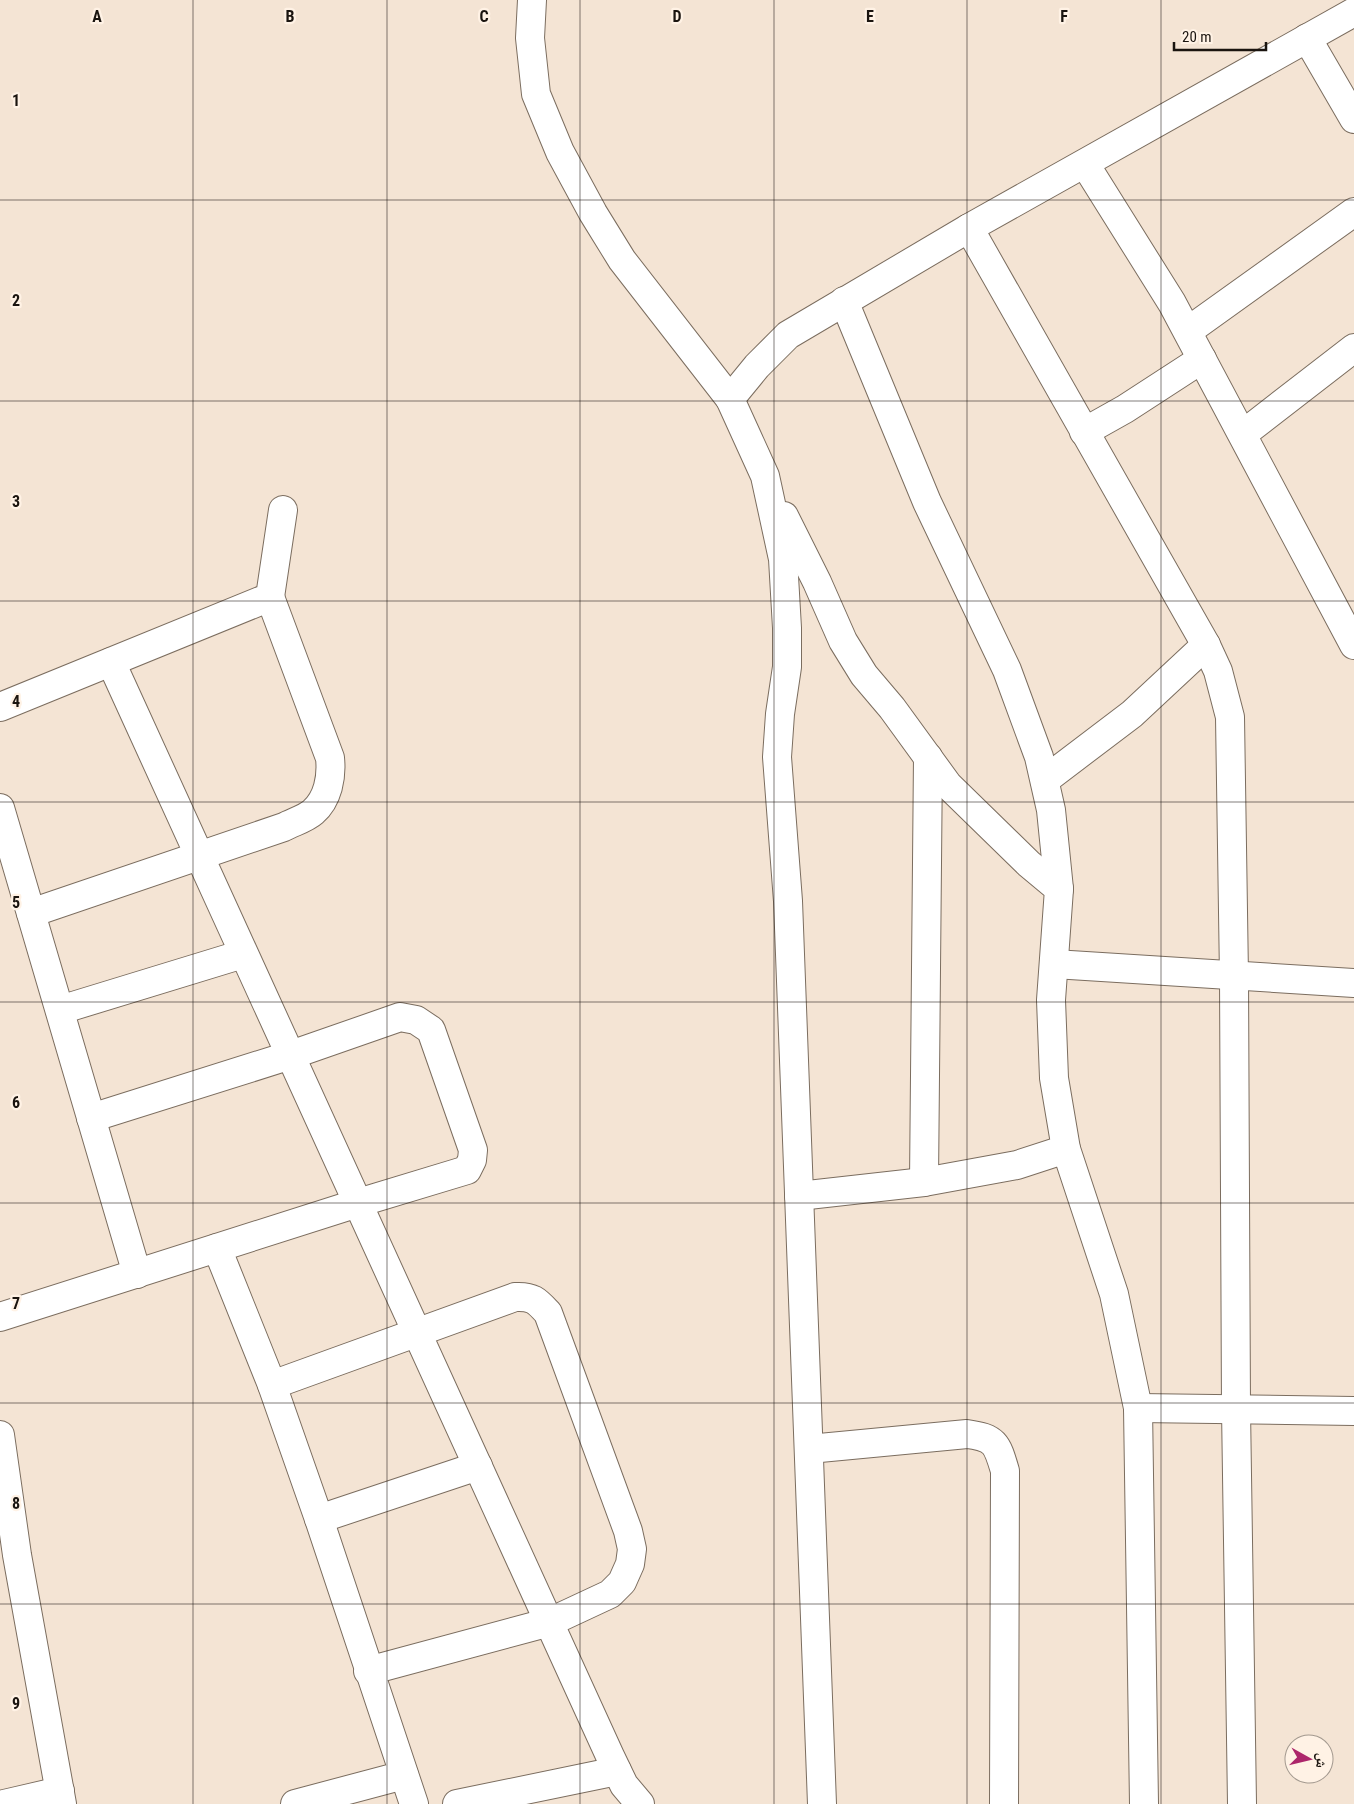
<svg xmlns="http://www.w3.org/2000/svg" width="1354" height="1804" viewBox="0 0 1354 1804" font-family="'Roboto Condensed','Noto Naskh Arabic',sans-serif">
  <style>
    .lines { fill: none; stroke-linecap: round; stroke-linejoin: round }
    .street-casing { stroke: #7b6d5f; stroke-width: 30 }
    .street { stroke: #fff; stroke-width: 28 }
    .grid { fill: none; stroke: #1a140f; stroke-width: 1; stroke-opacity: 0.55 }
    .grid-label { font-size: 16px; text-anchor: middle; font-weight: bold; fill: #1a140f; stroke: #fff2e5; stroke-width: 4.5; stroke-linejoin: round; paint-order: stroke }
  </style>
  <rect width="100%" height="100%" fill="#f4e4d4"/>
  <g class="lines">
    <g class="street-casing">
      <g id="street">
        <polyline points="532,0 530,38 536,94 560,152 593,213 622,260 730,399 765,476 783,559 787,628 787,667 780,714 777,757 788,901 822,1804"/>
        <polyline points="1307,38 1354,119"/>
        <polyline points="1085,164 1172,303 1354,645"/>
        <polyline points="969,228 1206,645 1218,671 1230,717 1234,976 1236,1409 1242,1804"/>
        <polyline points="844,301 927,502 1007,670 1039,757 1051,810 1059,889"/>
        <polyline points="1188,331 1354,212"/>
        <polyline points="730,399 757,366 788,335 969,228 1354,12"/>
        <polyline points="1084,432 1125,409 1202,359"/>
        <polyline points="1243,434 1354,348"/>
        <polyline points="784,516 817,582 843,641 864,675 892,708 948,785 1029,864 1059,889 1051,1000 1054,1078 1066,1149 1114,1294 1138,1408 1144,1804"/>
        <polyline points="111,662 610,1756 624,1785 640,1804"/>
        <polyline points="0,707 270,597 283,510"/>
        <polyline points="1045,780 1132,714 1206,645"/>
        <polyline points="0,808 137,1274"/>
        <path d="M31 913 284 827C293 822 305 819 313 812 328 799 332 777 330 758L270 597"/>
        <polyline points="1054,964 1354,983"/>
        <polyline points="60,1010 243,954"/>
        <polyline points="924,1182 928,757"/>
        <polyline points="799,1196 924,1182 1017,1165 1066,1149"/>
        <polyline points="217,1248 272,1385 319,1519 414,1804"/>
        <polyline points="0,1317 358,1203 467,1170 472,1160 473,1150 431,1030 416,1020 400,1017 291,1055 91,1118"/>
        <path d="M272 1385 515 1297C533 1296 537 1301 548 1313L628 1531 632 1549 630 1564 622 1582 610 1594 550 1622 368 1671"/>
        <polyline points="1138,1408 1354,1411"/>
        <polyline points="0,1435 17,1555 62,1804"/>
        <path d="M809 1449 967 1434C996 1438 997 1444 1005 1471L1004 1804"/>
        <polyline points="319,1519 478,1466"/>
        <polyline points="4,1804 60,1791"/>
        <polyline points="295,1804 404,1775"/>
        <polyline points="457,1804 617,1771"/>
      </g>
    </g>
    <use href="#street" class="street"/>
  </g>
  <path class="grid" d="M193 0V1804M387 0V1804M580 0V1804M774 0V1804M967 0V1804M1161 0V1804M0 200H1354M0 401H1354M0 601H1354M0 802H1354M0 1002H1354M0 1203H1354M0 1403H1354M0 1604H1354"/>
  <g class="grid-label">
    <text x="97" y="22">A</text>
    <text x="290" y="22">B</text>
    <text x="484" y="22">C</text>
    <text x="677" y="22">D</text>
    <text x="870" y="22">E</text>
    <text x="1064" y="22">F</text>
    <text x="16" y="106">1</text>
    <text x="16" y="306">2</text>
    <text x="16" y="507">3</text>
    <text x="16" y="707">4</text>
    <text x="16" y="908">5</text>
    <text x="16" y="1108">6</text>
    <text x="16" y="1309">7</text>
    <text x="16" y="1509">8</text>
    <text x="16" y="1709">9</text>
  </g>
  <g transform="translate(1309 1759) rotate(98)"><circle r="24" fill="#fff2e5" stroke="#a3998f"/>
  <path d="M0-4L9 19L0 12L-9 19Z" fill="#ad266b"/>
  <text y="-8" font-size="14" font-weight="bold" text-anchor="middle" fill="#1a140f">ش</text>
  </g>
  <path d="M1174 42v8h92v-8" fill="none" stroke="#1a140f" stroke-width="2.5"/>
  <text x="1182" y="42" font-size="15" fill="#1a140f" stroke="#fff2e5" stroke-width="4" paint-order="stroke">20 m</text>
</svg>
